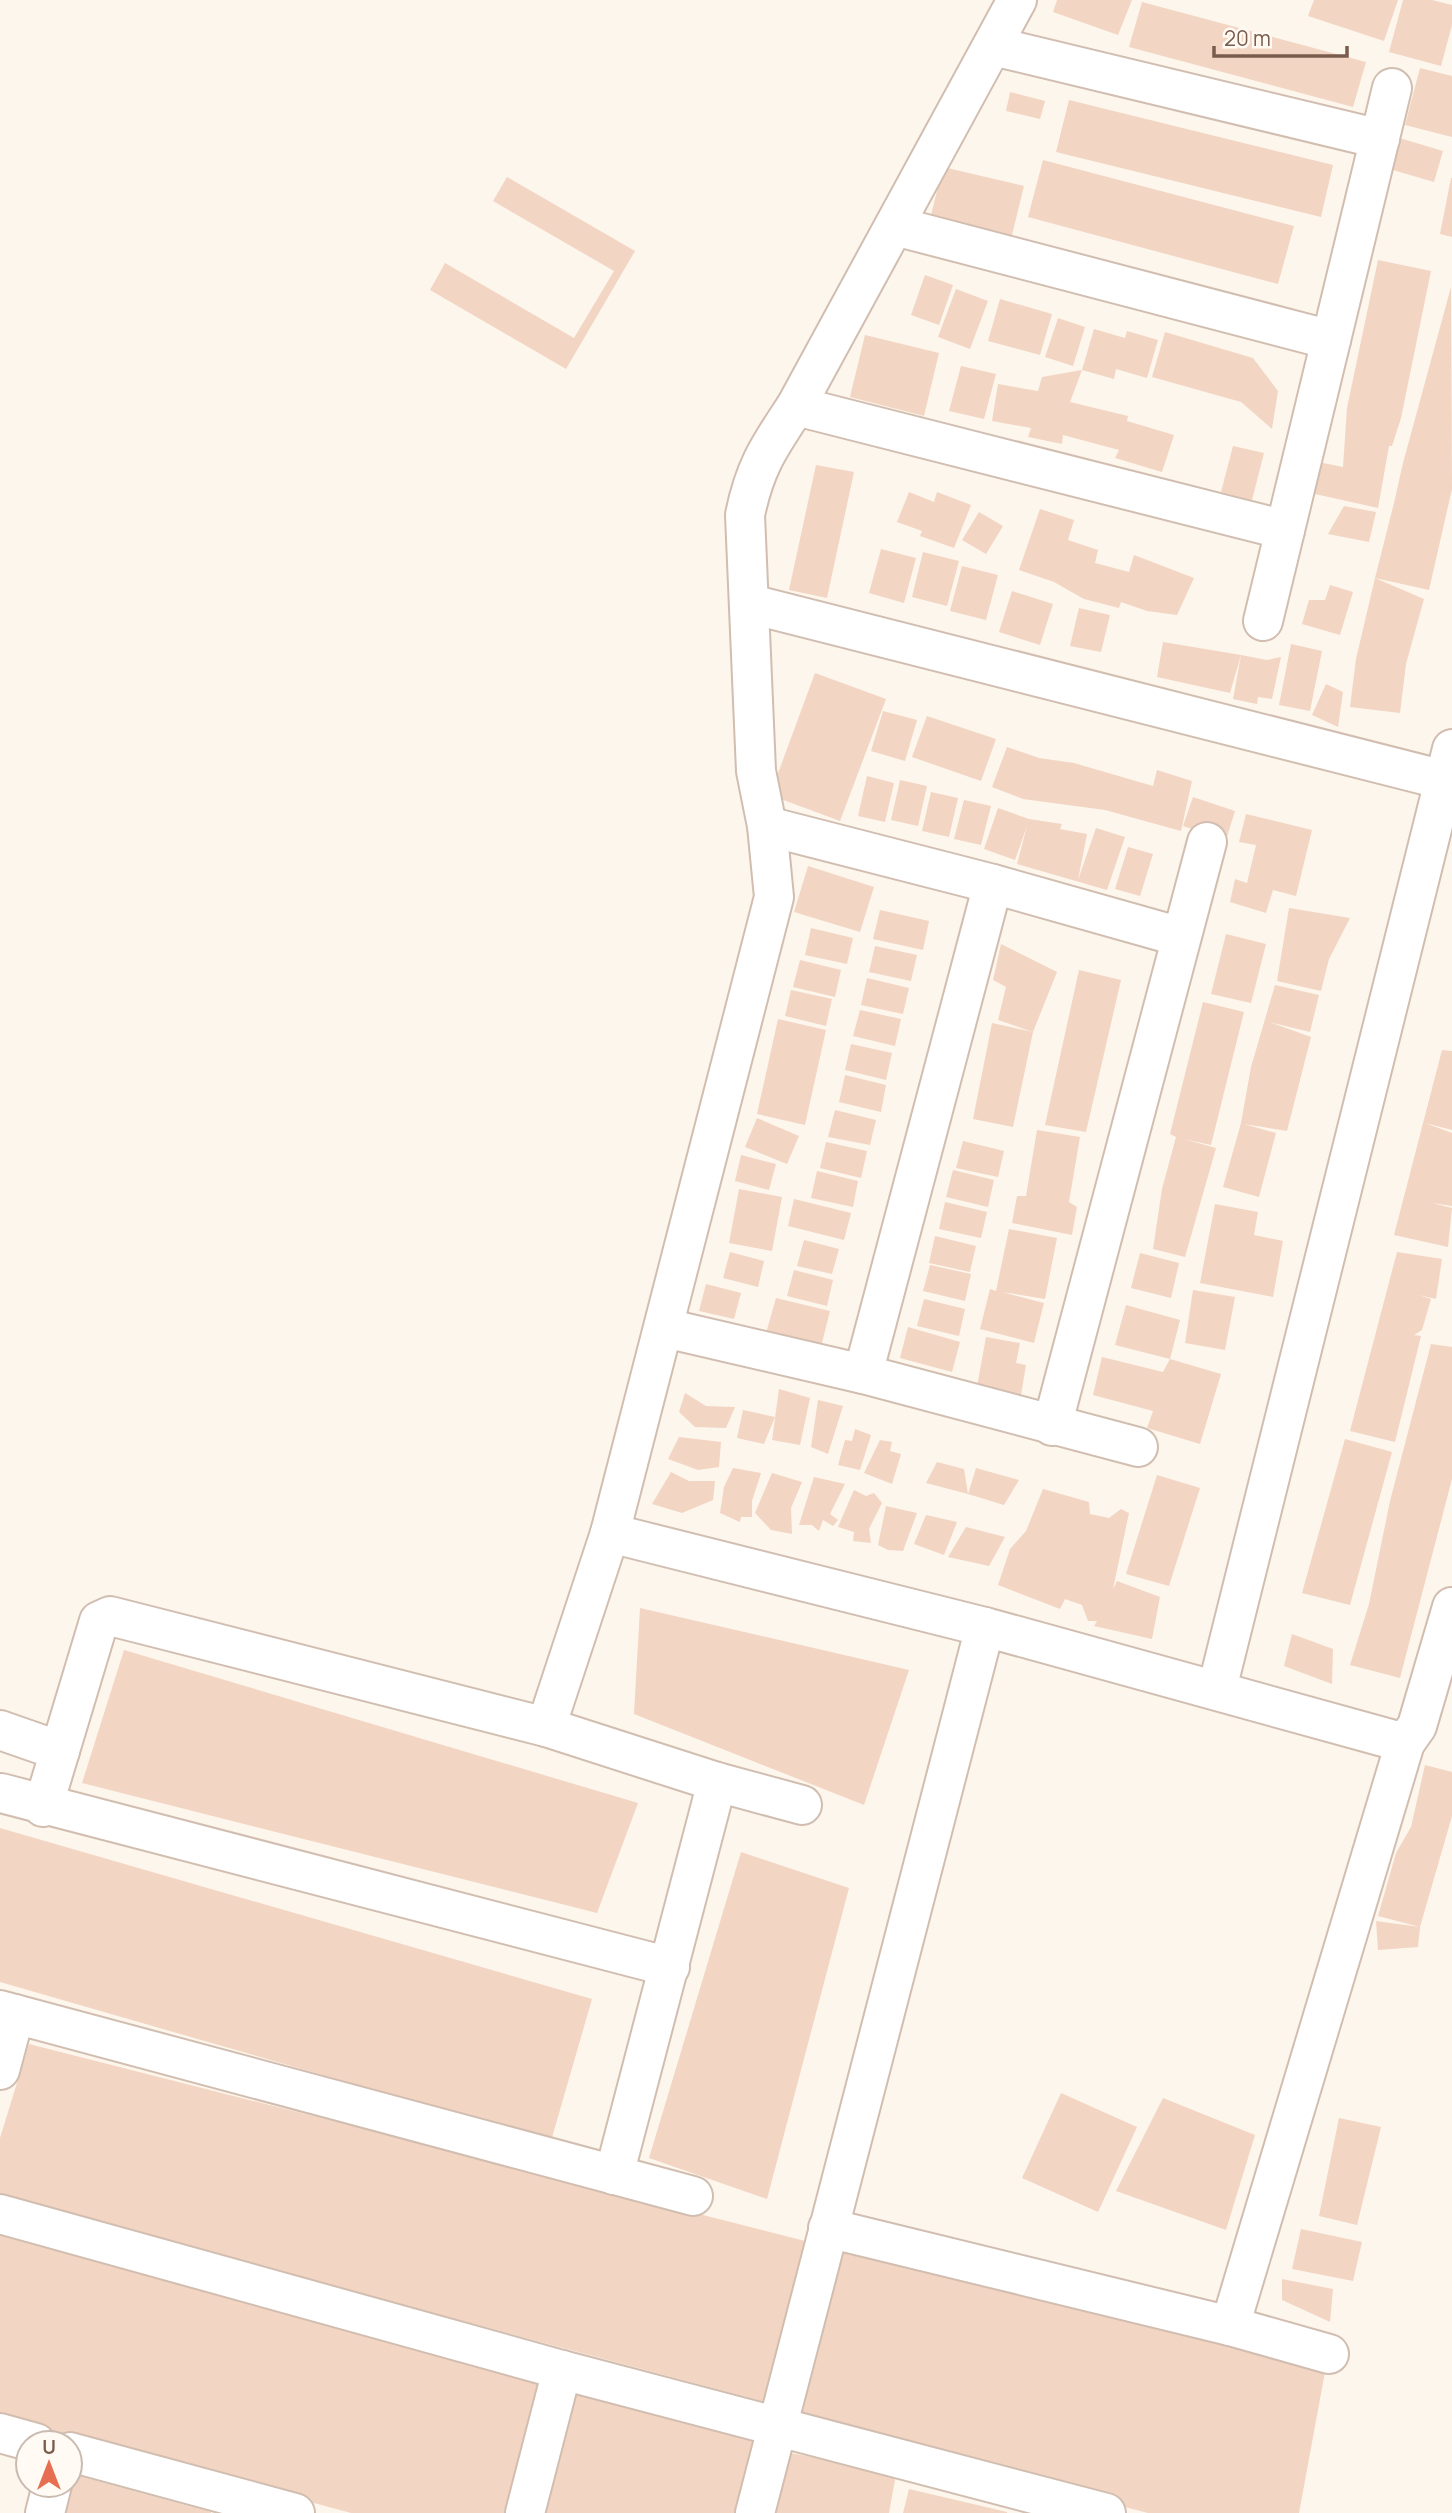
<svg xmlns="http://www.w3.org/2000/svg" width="1452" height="2513" viewBox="0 0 1452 2513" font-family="Manrope,sans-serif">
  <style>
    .building { fill: #f3d5c3 }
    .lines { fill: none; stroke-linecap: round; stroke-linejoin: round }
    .minor-casing { stroke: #d1beb0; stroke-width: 42 }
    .minor { stroke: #fff; stroke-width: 38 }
  </style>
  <rect width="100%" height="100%" fill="#fdf6ec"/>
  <g class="building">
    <polygon points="1057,0 1132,0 1118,35 1053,12"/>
    <polygon points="1314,0 1398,0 1384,41 1308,16"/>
    <polygon points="1403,0 1432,0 1452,5 1452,25 1441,66 1389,52"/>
    <polygon points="1142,2 1366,62 1353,107 1129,47"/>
    <polygon points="1420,68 1452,76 1452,137 1405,125"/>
    <polygon points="1010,92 1045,101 1040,119 1006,111"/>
    <polygon points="1069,100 1333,165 1321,217 1056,152"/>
    <polygon points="1396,137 1443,151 1434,182 1386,168"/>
    <polygon points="1043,160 1294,226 1278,284 1028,217"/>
    <polygon points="943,167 1024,186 1011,239 930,219"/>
    <polygon points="507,177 635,251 566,369 430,290 445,263 574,338 614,271 493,201"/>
    <polygon points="1451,178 1452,178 1452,237 1440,234"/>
    <polygon points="1378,260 1431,271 1401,418 1392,446 1389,446 1378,508 1306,492 1313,461 1343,467 1347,408"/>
    <polygon points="925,275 953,285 939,325 911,315"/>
    <polygon points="1451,287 1452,489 1429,590 1375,578 1424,599 1406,664 1400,713 1350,707 1356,659 1375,578 1394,503 1403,463"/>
    <polygon points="956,289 988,301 970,349 938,337"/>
    <polygon points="1000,299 1052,314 1040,355 988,341"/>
    <polygon points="1058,318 1085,327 1073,366 1045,357"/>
    <polygon points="1094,329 1125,338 1127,331 1158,340 1147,378 1116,369 1114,379 1082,370"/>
    <polygon points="1165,332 1253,358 1278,391 1272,429 1241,402 1152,377"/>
    <polygon points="865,335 939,353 924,416 850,397"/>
    <polygon points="961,366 996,374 984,419 949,411"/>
    <polygon points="1082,370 1070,402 1128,416 1127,421 1174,435 1162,472 1115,458 1119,450 1063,435 1062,444 1028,437 1031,428 992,421 998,384 1038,391 1042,377"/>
    <polygon points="1233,446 1264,453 1252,500 1221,492"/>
    <polygon points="816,465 854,472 827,598 789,590"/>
    <polygon points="909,492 934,502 937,492 971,505 954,548 920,536 922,531 897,522"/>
    <polygon points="1344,506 1376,512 1369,542 1328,534"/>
    <polygon points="1040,509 1074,520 1068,540 1098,550 1095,563 1129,572 1134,555 1194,578 1177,615 1147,611 1121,602 1119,608 1084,599 1054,582 1019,570"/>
    <polygon points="979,512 1003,526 986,554 962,540"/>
    <polygon points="881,549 916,558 904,603 869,593"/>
    <polygon points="923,552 959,561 947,606 912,597"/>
    <polygon points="962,566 998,575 986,620 950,611"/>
    <polygon points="1330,585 1353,592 1340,635 1302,624 1309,600 1325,600"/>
    <polygon points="1012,591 1053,604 1040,645 999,632"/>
    <polygon points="1079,608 1110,615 1101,652 1070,646"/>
    <polygon points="1163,642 1241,655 1230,693 1157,677"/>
    <polygon points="1291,644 1322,651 1310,711 1279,705"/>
    <polygon points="1241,655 1267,660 1281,657 1272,699 1258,697 1257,704 1233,699"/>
    <polygon points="815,673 886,699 840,821 770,795"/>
    <polygon points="1326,684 1343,692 1338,727 1312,715"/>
    <polygon points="883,711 917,720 905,761 871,751"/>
    <polygon points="927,716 996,739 981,781 912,757"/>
    <polygon points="1007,747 1039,758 1074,763 1153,786 1157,770 1192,781 1181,831 1105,810 1023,799 992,787"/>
    <polygon points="867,776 894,783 885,822 858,816"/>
    <polygon points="900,780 927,786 918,826 891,820"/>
    <polygon points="931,792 958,798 949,837 922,831"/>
    <polygon points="1193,797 1235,811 1226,840 1183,826"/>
    <polygon points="964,800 991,806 981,845 954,839"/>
    <polygon points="998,808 1029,819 1062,824 1060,829 1087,834 1078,880 1096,828 1125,837 1107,890 1017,864 1027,826 1015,860 984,849"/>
    <polygon points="1246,814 1312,830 1296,896 1273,890 1266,913 1230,902 1235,879 1247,883 1256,845 1239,842"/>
    <polygon points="1128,847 1153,854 1140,896 1115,889"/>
    <polygon points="808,866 874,887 860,932 794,912"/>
    <polygon points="1289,908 1350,918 1329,959 1321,991 1277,981"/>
    <polygon points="880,910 929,921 923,950 873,939"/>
    <polygon points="811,928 853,938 847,964 805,955"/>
    <polygon points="1226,934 1266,944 1251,1003 1211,994"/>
    <polygon points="1001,944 1057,972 1033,1032 998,1020 1006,987 993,980"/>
    <polygon points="875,946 917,955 911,981 869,972"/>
    <polygon points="800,960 841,970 835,997 793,987"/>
    <polygon points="1079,970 1121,980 1086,1132 1045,1125"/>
    <polygon points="867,978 909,988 903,1014 861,1005"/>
    <polygon points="1275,985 1319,995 1310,1032 1269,1022 1311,1037 1287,1131 1244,1124 1276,1133 1259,1197 1223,1187 1241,1123 1251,1067"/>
    <polygon points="791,990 832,999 826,1026 785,1016"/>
    <polygon points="1203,1002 1244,1012 1211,1145 1184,1139 1216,1148 1185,1257 1153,1249 1162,1189 1176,1137 1170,1134"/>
    <polygon points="860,1010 901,1019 895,1046 853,1036"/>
    <polygon points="778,1019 826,1030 805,1125 757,1114"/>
    <polygon points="992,1023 1033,1032 1013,1127 973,1119"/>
    <polygon points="851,1044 892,1053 886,1080 845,1070"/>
    <polygon points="1442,1050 1452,1051 1452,1130 1425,1123 1452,1133 1452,1206 1432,1203 1452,1208 1448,1247 1394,1235"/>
    <polygon points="845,1075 886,1085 881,1112 839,1102"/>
    <polygon points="835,1110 876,1120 870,1145 828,1137"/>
    <polygon points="757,1118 799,1136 787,1164 745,1147"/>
    <polygon points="1037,1130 1080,1137 1069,1202 1077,1207 1072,1235 1012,1223 1017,1196 1026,1196"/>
    <polygon points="963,1141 1004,1151 998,1177 956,1168"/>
    <polygon points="826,1142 867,1151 861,1178 820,1168"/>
    <polygon points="741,1155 776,1164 769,1190 735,1181"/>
    <polygon points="953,1170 994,1180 988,1207 946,1197"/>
    <polygon points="817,1171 858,1181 853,1207 811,1198"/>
    <polygon points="739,1189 782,1197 772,1251 729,1243"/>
    <polygon points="794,1199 851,1213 844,1240 788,1226"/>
    <polygon points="945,1202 987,1212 981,1238 939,1229"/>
    <polygon points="1215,1204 1258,1212 1254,1235 1283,1241 1273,1297 1200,1283"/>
    <polygon points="1009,1229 1057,1238 1045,1299 1002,1292 1044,1303 1034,1343 980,1329 990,1289 996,1291"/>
    <polygon points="935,1236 976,1246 970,1272 929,1263"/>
    <polygon points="804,1240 839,1249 832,1274 797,1266"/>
    <polygon points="730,1252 764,1261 758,1287 723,1278"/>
    <polygon points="1397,1252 1442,1259 1436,1299 1419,1295 1431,1299 1422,1330 1414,1335 1421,1336 1395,1442 1350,1431"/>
    <polygon points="1140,1253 1179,1263 1171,1298 1131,1288"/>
    <polygon points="930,1265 971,1274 965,1301 923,1291"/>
    <polygon points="794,1270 833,1280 827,1306 787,1296"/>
    <polygon points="706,1284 741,1293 734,1319 699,1311"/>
    <polygon points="1193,1290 1235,1297 1225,1350 1185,1343"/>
    <polygon points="776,1298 830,1311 821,1347 766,1333"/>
    <polygon points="924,1299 965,1309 959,1336 917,1326"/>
    <polygon points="1126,1305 1180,1320 1170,1359 1115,1345"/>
    <polygon points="908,1327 960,1342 952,1372 900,1358"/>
    <polygon points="986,1337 1020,1343 1016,1363 1026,1365 1020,1401 976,1392"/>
    <polygon points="1431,1344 1452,1347 1452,1479 1400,1678 1350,1665 1369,1604 1390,1501"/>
    <polygon points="1102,1357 1163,1372 1170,1359 1221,1374 1200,1444 1147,1428 1153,1411 1093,1395"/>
    <polygon points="779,1389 810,1398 800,1445 772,1440"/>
    <polygon points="685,1393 706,1406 735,1407 726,1428 695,1427 679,1412"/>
    <polygon points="818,1400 843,1406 828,1454 811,1447"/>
    <polygon points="743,1410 775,1417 764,1444 737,1438"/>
    <polygon points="855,1429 871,1435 860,1470 838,1465 845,1440 852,1441"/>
    <polygon points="679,1437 721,1442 719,1467 698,1470 668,1459"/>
    <polygon points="1345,1439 1392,1452 1350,1605 1302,1593"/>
    <polygon points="880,1440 892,1442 890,1451 901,1454 892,1484 864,1473"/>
    <polygon points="937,1462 964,1469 968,1494 926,1483"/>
    <polygon points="733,1468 761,1473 752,1501 752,1517 741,1517 740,1522 720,1513 724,1487"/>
    <polygon points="976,1468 1019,1480 1004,1505 968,1494"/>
    <polygon points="671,1472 689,1481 715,1481 713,1500 682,1513 652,1504"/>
    <polygon points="772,1473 802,1482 791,1508 792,1534 771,1530 755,1513"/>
    <polygon points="1157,1475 1200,1488 1169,1586 1126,1574"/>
    <polygon points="814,1477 845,1484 830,1514 838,1520 833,1526 823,1520 819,1531 812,1525 799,1525"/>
    <polygon points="1043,1489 1089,1502 1090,1514 1109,1518 1121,1509 1129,1513 1113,1589 1117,1581 1160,1597 1152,1639 1094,1626 1097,1621 1088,1621 1082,1605 1065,1599 1060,1609 998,1585 1010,1549 1026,1531"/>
    <polygon points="854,1490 866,1496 874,1493 882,1503 869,1529 871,1543 853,1541 854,1532 838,1527"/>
    <polygon points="886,1506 917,1513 903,1551 888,1550 878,1545"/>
    <polygon points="926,1515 957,1522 944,1555 914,1544"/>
    <polygon points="966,1527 1005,1537 989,1566 948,1557"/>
    <polygon points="640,1608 909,1670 864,1805 634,1714"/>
    <polygon points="1292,1634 1333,1649 1332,1684 1284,1666"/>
    <polygon points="124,1650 638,1803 597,1913 82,1783"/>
    <polygon points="1425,1765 1452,1772 1452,1816 1420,1927 1418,1947 1378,1950 1376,1921 1420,1927 1378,1916 1396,1853 1411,1827"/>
    <polygon points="0,1828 592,1999 551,2141 0,1982"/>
    <polygon points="741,1852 849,1888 767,2199 649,2158"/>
    <polygon points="29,2044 805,2241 777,2357 772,2404 0,2197 0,2138"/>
    <polygon points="1061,2093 1137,2127 1098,2212 1022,2178"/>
    <polygon points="1163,2098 1255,2135 1226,2230 1116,2191"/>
    <polygon points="1339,2118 1381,2127 1357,2225 1319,2216"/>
    <polygon points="1301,2229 1362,2242 1353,2281 1292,2269"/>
    <polygon points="0,2235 542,2382 505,2513 351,2513 0,2418"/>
    <polygon points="830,2238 1325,2372 1299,2513 1148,2513 789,2420"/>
    <polygon points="1282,2279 1333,2289 1330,2322 1282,2300"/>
    <polygon points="571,2390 755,2439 735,2513 537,2513"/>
    <polygon points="786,2452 896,2474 889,2513 771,2513"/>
    <polygon points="71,2474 211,2512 211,2513 60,2513"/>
    <polygon points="909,2489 1007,2512 1007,2513 903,2513"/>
  </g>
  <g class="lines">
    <g class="minor-casing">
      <g id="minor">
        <polyline points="993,46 1380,139"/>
        <polyline points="895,226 1331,340"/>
        <polyline points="796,406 1285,530"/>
        <polyline points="751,604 1452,782"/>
        <polyline points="1263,621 1392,88"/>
        <polyline points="767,826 993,884 1181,937"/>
        <polyline points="665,1328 863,1374 1138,1447"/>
        <polyline points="863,1374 993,884"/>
        <polyline points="1052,1426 1207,842"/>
        <polyline points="610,1533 985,1627 1405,1743 1417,1726 1452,1607"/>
        <polyline points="1217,1689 1452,749"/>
        <path d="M546 1727 610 1533 774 897 767 826 756 771 745 515C755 466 769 447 796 406L1017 0"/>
        <polyline points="0,1730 60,1751"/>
        <polyline points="1,1793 670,1967"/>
        <polyline points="43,1807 99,1621 110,1616 546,1727 717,1782 802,1805"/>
        <polyline points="0,2010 693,2196"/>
        <polyline points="0,2070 15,2014"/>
        <polyline points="614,2175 717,1782"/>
        <polyline points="0,2214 562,2370 1106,2513"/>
        <polyline points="828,2228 1230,2326 1329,2354"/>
        <polyline points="1230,2326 1405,1743"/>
        <polyline points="0,2433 36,2443"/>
        <polyline points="70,2452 295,2513"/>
        <polyline points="45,2513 52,2485"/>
        <polyline points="525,2513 562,2370"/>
        <polyline points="755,2513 985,1627"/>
      </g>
    </g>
    <use href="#minor" class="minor"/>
  </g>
  <g transform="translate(49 2464)"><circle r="33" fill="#fffaf3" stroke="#cabbb1" stroke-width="2"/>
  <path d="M0-5L12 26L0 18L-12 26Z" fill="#e76f51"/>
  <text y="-10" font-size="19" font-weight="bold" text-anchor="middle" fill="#7a5c4d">U</text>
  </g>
  <path d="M1214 46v10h133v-10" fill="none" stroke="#7a5c4d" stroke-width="3.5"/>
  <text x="1224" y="46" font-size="21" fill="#7a5c4d" stroke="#fffaf3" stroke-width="5" paint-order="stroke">20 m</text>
</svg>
